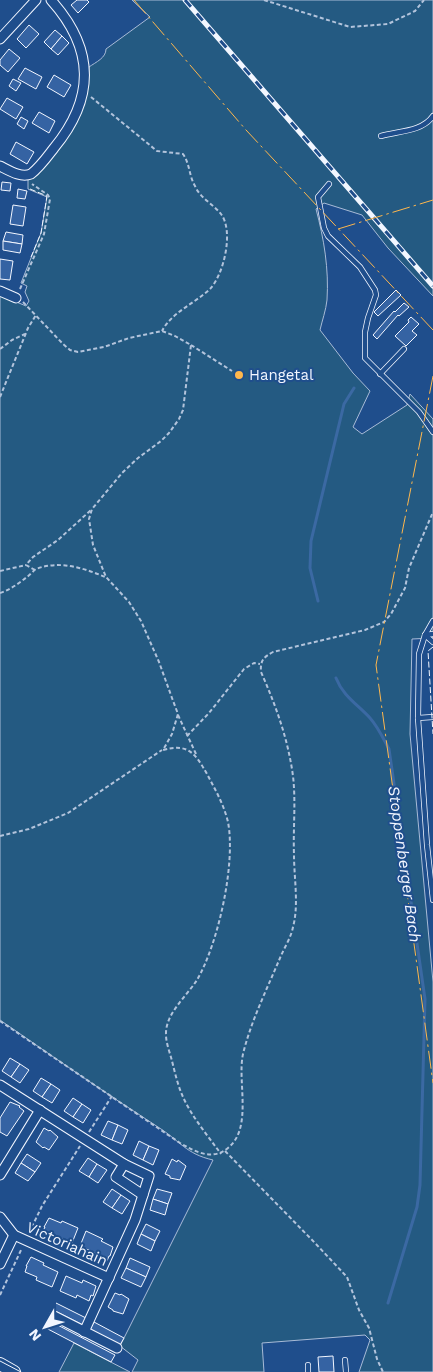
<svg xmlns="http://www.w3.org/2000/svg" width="433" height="1372" viewBox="0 0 433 1372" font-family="'Work Sans',sans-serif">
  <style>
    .green { fill: #245a82; stroke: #a8bbd7 }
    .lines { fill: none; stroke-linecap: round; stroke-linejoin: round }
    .stream { stroke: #3b69a3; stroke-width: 3 }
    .building { fill: #3563a3; stroke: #f2f6ff }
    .service-casing { stroke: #f2f6ff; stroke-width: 6 }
    .minor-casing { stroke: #f2f6ff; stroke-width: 11 }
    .secondary-casing { stroke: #f2f6ff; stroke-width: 14 }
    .path { stroke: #b3c4dc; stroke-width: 2; stroke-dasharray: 4 2.5; stroke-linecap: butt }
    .service { stroke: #1f4e8c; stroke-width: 4.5 }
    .minor { stroke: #1f4e8c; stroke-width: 9 }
    .secondary { stroke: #1f4e8c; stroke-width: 12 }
    .tram { stroke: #f2f6ff; stroke-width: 1 }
    .rail-casing { stroke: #f2f6ff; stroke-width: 5 }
    .rail { stroke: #1f4e8c; stroke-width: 3; stroke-dasharray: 9; stroke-linecap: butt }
    .fence { stroke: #f2f6ff; stroke-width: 1; stroke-dasharray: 6 2.5; stroke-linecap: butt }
    .power { stroke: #ffb74d; stroke-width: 1; stroke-dasharray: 18 4 2.5 4; stroke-linecap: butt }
    .poi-dot { fill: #ffb74d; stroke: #1f4e8c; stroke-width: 2 }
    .labels { text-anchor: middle; stroke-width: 4; stroke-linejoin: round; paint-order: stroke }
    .poi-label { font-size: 15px; fill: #f2f6ff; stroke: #1f4e8c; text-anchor: start }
    .street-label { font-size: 15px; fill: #f2f6ff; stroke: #1f4e8c }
    .water-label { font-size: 16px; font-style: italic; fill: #f2f6ff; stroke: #1f4e8c }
  </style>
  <rect width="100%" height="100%" fill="#1f4e8c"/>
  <g class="green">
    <path d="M132 0H433V296L388 248 362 215 324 203 316 209C324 239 329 269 327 300 326 310 322 321 320 330L353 373 370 391 353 427 362 434 407 405 410 394 433 419V638L412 639 410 734 433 982V1372H359L370 1340 365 1335 262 1343 264 1372H132L138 1360 120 1346 213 1160C186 1154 180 1141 158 1127 105 1093 52 1056 0 1020V295L26 306 29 301 25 292 27 286 21 283 41 233 47 197 28 189V177L62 139 84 90 88 86 89 67C96 62 106 58 106 49L150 17Z"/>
    <polygon points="74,1343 130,1372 59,1372"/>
  </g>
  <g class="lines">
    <g class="stream">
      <polyline points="318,601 310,568 311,541 344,404 354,388"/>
      <path d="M336 678C343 696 357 704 370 718 378 727 383 738 389 749L425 999 420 1185 417 1207 388 1303"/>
    </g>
  </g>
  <g class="building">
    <polygon points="77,0 87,0 89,2 78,13 71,5"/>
    <polygon points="29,25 39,34 26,48 17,39"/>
    <polygon points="55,30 62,36 51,49 44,42"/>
    <polygon points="62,36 69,43 58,55 51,49"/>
    <polygon points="9,49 20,58 8,72 0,65 0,60"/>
    <polygon points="25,68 42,77 36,89 18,79"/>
    <polygon points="54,75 71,85 64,97 47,87"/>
    <polygon points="13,79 21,83 16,91 9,86"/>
    <polygon points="7,98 23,107 16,119 0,109"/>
    <polygon points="39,112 55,121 49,133 32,123"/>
    <polygon points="21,117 28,121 24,129 17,124"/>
    <polygon points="16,142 34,152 27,164 10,154"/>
    <polygon points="2,182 11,183 10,191 1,190"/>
    <polygon points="18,189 27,191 25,199 17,198"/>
    <polygon points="13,205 26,207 23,226 10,224"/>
    <polygon points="6,232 23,235 22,244 3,241"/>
    <polygon points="3,241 22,244 20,253 3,250"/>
    <polygon points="0,259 13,261 10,280 0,279"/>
    <polygon points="396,290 401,295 378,316 374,312"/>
    <polygon points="404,303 409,307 399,316 398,315 377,339 373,335 394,311 395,312"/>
    <polygon points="411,317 419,324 412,331 417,335 406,346 395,336 409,322 408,320"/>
    <polygon points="10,1058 20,1064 11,1077 2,1071"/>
    <polygon points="20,1064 29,1070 20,1083 11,1077"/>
    <polygon points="41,1078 51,1084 42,1097 33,1091"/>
    <polygon points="51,1084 60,1090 52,1103 42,1097"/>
    <polygon points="73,1098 82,1104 73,1117 64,1111"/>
    <polygon points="10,1102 20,1106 19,1107 24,1111 7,1136 0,1132 0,1118"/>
    <polygon points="82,1104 91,1110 83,1123 73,1117"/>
    <polygon points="108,1121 118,1125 112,1140 101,1135"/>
    <polygon points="118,1125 128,1130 122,1144 112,1140"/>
    <polygon points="44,1128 49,1131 50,1130 58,1137 49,1150 44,1147 43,1148 36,1142"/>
    <polygon points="139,1141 149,1146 143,1160 133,1155"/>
    <polygon points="149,1146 159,1150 153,1165 143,1160"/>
    <polygon points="27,1154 41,1163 35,1172 21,1163"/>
    <polygon points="88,1158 97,1164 89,1177 79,1171"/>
    <polygon points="172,1159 177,1162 178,1160 186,1166 180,1180 170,1178 170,1176 165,1174"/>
    <polygon points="21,1163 35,1172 28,1181 15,1173"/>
    <polygon points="97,1164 107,1170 98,1183 89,1177"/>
    <polygon points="112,1189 121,1195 112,1208 103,1202"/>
    <polygon points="157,1189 172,1193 168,1204 153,1199"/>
    <polygon points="121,1195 130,1201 122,1214 112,1208"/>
    <polygon points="153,1199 168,1204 165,1215 150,1210"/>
    <polygon points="49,1218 61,1223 62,1221 78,1228 72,1243 56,1236 55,1238 42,1233 45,1227 44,1227"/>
    <polygon points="146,1224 160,1231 155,1241 141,1234"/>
    <polygon points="86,1231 103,1239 101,1241 113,1247 110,1256 109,1256 107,1261 94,1256 95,1253 80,1246"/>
    <polygon points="141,1234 155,1241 151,1251 137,1244"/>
    <polygon points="31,1257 44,1263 43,1265 58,1272 52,1287 36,1280 37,1277 25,1272 27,1266 26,1266"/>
    <polygon points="130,1258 150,1267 146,1277 126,1268"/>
    <polygon points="126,1268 146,1277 141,1287 121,1278"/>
    <polygon points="66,1276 82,1283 83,1280 96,1286 93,1296 91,1295 89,1301 77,1295 76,1298 60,1291"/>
    <polygon points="115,1293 120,1295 121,1294 129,1299 123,1314 113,1311 113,1310 108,1307"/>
    <polygon points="56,1303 86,1318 83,1325 53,1310"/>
    <polygon points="48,1320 115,1355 111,1362 44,1327"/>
    <polygon points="94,1322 124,1338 120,1345 90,1329"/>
    <polygon points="333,1356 334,1372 319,1372 318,1357"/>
  </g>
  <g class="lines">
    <g class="service-casing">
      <g id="service">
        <path d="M381 136C398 131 422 132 433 116"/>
        <polyline points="329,184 318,197 324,228 328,236 360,267 375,290 376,295 368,318 365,332 365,358 419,412 433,432"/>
        <polyline points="380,374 404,349"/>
        <polyline points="433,621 425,635 419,654 418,718 427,845 433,900"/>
        <polyline points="425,635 433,642"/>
        <polyline points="425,635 433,634"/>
        <polyline points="418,718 433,717"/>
        <polyline points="345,1360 346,1372"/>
        <polyline points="308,1365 308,1372"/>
      </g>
    </g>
    <g class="minor-casing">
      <g id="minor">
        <polyline points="0,39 36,0"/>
        <path d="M0 166C10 171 21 178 31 174 40 167 47 157 54 148 95 98 95 49 51 0"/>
        <polyline points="0,291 16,298"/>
        <polyline points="0,1085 124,1164 149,1176 135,1220 84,1332"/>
        <polyline points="124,1164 116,1177 143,1195"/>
        <polyline points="0,1175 40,1110"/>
        <polyline points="0,1217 14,1235 109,1278"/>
        <polyline points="0,1264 14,1235"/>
        <polyline points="54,1316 117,1348"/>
      </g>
    </g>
    <g class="secondary-casing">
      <polyline id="secondary" points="0,1364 14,1372"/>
    </g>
    <g class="path">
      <polyline points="264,0 350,27 388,24 415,11 424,0"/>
      <path d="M91 97 157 151 183 154C190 164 189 176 195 186 200 198 213 204 221 214 234 231 224 274 210 289 194 304 172 312 162 331"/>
      <polyline points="20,289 44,234 50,199 48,195 32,184"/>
      <path d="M23 302 63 344 70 350 78 352 104 347 129 338 162 331 175 336 191 345 183 410 179 419 169 433 161 441 138 458 122 473 92 509 89 519 93 545 106 577 129 602 141 621 159 662 172 698 178 714 172 734 163 750C188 743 195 753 207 774 215 789 224 805 228 822 236 864 218 944 197 980 186 997 165 1014 166 1035 166 1043 170 1053 172 1061 175 1073 178 1086 183 1097 192 1117 208 1136 221 1154"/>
      <polyline points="191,345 232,371"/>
      <polyline points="0,349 12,340 25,334"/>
      <polyline points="0,397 28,328 36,315"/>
      <polyline points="35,570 26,565 33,557 58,540 91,510"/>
      <polyline points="0,571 26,565"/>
      <path d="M0 593C10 590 19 583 27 577 30 575 33 571 36 569 59 560 84 568 105 577"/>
      <polyline points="178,715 196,754"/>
      <polyline points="187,736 209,713 244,669 254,663 260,664"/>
      <polyline points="0,836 29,829 68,813 162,750"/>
      <path d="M0 1021 180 1143C196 1152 212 1161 228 1148 253 1128 237 1081 243 1054 251 1021 267 989 280 958 284 948 291 938 293 927 299 905 294 878 294 855 293 829 296 802 293 776 288 739 276 706 261 672 260 660 264 657 273 652L365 630 384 622 391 614 405 588 409 568 433 512"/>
      <polyline points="89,1132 112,1096"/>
      <polyline points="225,1151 315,1243 347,1277 359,1310 369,1328 377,1359 383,1372"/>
      <polyline points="29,1233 42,1206 80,1146"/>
      <polyline points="0,1295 22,1248"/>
    </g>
    <use href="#service" class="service"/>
    <use href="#minor" class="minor"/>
    <use href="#secondary" class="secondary"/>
    <polyline class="tram" points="0,1361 21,1372"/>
    <g class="rail-casing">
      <polyline id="rail" points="185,0 433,286"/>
    </g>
    <use href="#rail" class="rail"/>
    <g class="fence">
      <polyline points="30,189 47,196 41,233 31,257"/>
      <polyline points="433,647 428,651 433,734"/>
    </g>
    <g class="power">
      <polyline points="134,0 246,130 433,330"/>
      <polyline points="338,229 433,200"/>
      <polyline points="433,376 376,665 433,1083"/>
    </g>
  </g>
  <circle class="poi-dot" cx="239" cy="375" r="5"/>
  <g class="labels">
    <g class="poi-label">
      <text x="249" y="380">Hangetal</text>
    </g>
    <g class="street-label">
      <text transform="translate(67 1244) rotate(24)" y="5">Victoriahain</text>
    </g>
    <g class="water-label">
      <text transform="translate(405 864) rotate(82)" y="6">Stoppenberger Bach</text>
    </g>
  </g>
  <g transform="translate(45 1327) rotate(231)" stroke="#1f4e8c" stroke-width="4" paint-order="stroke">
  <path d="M0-4L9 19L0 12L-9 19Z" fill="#f2f6ff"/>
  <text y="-8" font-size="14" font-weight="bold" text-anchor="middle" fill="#f2f6ff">N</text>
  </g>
</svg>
